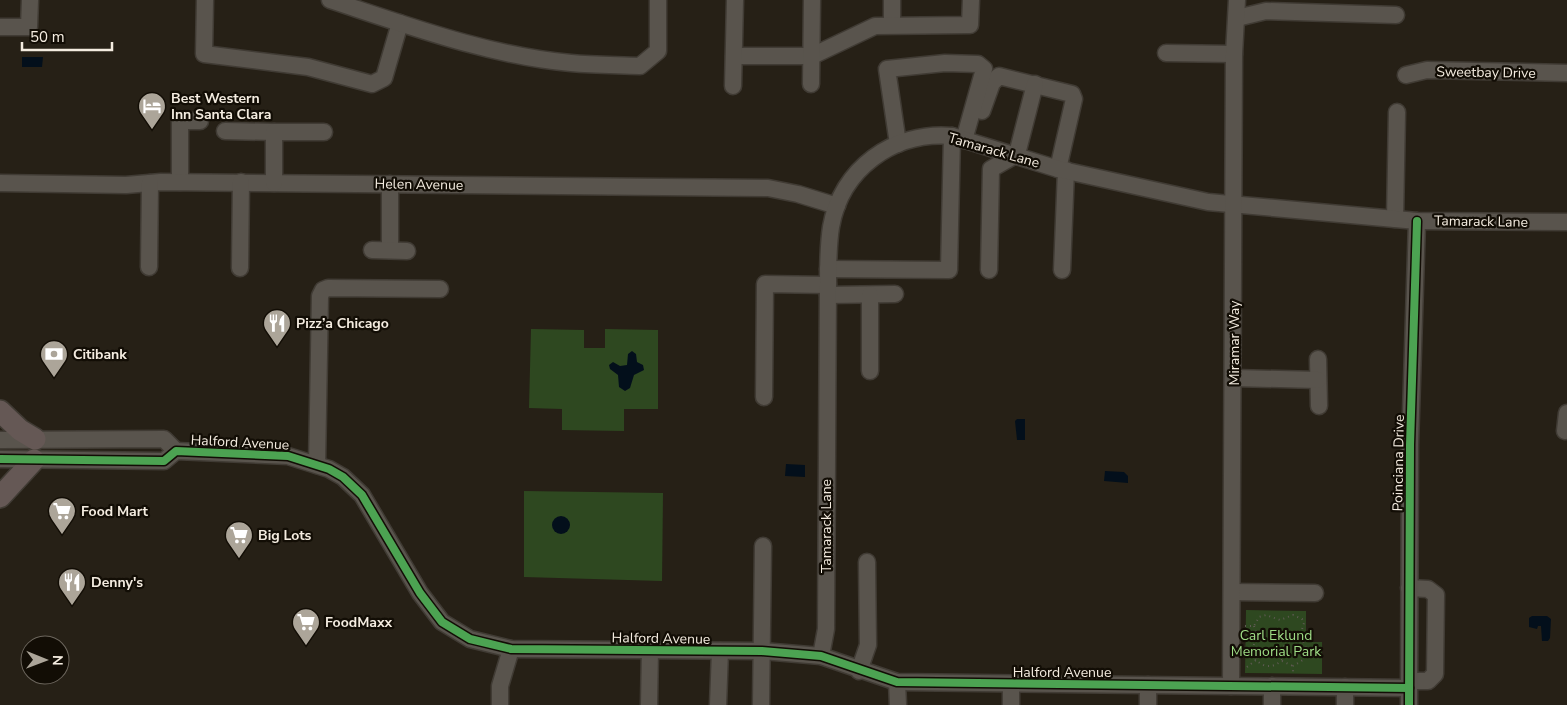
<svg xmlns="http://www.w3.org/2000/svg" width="1567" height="705" viewBox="0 0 1567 705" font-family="'Nunito Sans',sans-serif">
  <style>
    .green { fill: #2e4820 }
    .water { fill: #030f1b }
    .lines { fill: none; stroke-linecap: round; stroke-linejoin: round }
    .minor-casing { stroke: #403b34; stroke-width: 19 }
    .major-casing { stroke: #403b34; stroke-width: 24 }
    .path { stroke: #5f5b53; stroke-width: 2; stroke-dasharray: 1 4; stroke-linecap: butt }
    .minor { stroke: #59544d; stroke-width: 16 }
    .major { stroke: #655855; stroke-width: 21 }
    .cycleway-casing { stroke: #120d05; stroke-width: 11 }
    .cycleway { stroke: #4ca352; stroke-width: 8 }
    .labels { text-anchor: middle; stroke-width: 4.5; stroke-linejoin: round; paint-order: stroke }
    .street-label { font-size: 14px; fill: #f4ece0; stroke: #120d05 }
    .poi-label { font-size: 14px; font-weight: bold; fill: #f4ece0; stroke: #120d05; text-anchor: start }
    .park-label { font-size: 14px; fill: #9edc86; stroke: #120d05 }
  </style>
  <rect width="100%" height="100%" fill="#262016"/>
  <g class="green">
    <polygon points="531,329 584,330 584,348 605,348 605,329 658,330 658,409 624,409 624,431 562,430 562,409 529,408"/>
    <polygon points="524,491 663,493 662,581 524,577"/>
    <polygon points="1246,610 1306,611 1306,642 1322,642 1322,674 1245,673"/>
  </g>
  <g class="water">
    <polygon points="22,57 43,57 42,67 22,67"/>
    <polygon points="632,351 636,354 637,362 643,365 644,370 634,375 630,388 625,391 619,387 618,375 610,369 609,365 613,362 620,366 627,365 628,354"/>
    <polygon points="1017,419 1025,419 1025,440 1017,440 1015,421"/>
    <polygon points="786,464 805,465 805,477 785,476"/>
    <polygon points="1105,471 1124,472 1128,476 1128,483 1104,481"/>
    <circle cx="561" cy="525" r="9"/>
    <polygon points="1532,616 1547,616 1551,619 1550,638 1548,641 1542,641 1541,626 1538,626 1537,629 1529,627 1529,618"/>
  </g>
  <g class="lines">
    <g class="minor-casing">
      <g id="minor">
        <polyline points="205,0 204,54 308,67 372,84 384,78 400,23"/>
        <path d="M330 0C406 25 490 56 571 63 594 65 617 65 640 66L658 51V0"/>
        <polyline points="1237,18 1266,11 1396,15"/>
        <polyline points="892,25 892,0"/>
        <polyline points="0,27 29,27 30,0"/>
        <polyline points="1166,53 1234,54"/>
        <polyline points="734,56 812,56 875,26 970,25 971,0"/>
        <polyline points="1406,75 1427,70 1567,73"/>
        <polyline points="811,84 812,0"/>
        <polyline points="733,86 735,0"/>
        <polyline points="982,111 992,83 999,76 1072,94 1074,99 1058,169"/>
        <polyline points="225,131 274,132"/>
        <polyline points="898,144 887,69 945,63 978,64 984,69 964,140"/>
        <polyline points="180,182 180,121 200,121"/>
        <polyline points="0,183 126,185 161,182 768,188 798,194 837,206"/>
        <polyline points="274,183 274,132 324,132"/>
        <polyline points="390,184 390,250"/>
        <polyline points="1395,219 1397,112"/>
        <polyline points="372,250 407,251"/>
        <polyline points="149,267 150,183"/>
        <polyline points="240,268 241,182"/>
        <polyline points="828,269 949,270 952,136"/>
        <polyline points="989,270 991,169 1017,154 1035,84"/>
        <polyline points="1062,270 1066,170"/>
        <polyline points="828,295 895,294"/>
        <polyline points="1318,359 1319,406"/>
        <polyline points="870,371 870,295"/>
        <polyline points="1234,378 1318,380"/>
        <polyline points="764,397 765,284 828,285"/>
        <polyline points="1565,431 1567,413"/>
        <polyline points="0,440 164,439 176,451"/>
        <polyline points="0,459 164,461 176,451 288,456 329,469 343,477 362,495 420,593 442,622 470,639 511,649 762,651 821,656 897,682 1409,688"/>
        <polyline points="317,465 320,296 323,290 328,288 440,289"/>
        <polyline points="1232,592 1315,593"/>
        <path d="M821 656 826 629 828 285C828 266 828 246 831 227 841 169 893 131 952 136L1058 169 1208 202 1417 221 1567 222"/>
        <polyline points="859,671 868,645 867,562"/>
        <polyline points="1409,681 1428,681 1435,674 1436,595 1428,589 1409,588"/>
        <polyline points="897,682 898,705"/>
        <polyline points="1231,686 1234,54 1237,0"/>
        <polyline points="500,705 500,686 511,649"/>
        <polyline points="649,705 650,650"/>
        <polyline points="718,705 720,651"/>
        <polyline points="761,705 763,546"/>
        <polyline points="1011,705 1011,684"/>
        <polyline points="1148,705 1148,685"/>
        <polyline points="1272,705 1272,686"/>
        <polyline points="1345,705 1345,687"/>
        <polyline points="1409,705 1410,445 1417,221"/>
      </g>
    </g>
    <g class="major-casing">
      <g id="major">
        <polyline points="0,411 20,430 35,439"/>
        <polyline points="0,497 34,460"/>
      </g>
    </g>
    <g class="path">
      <polyline points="1245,626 1254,626 1259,617 1266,615 1280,620 1293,615 1302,619 1304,623 1300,636 1306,648 1303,660 1293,666 1293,672"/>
      <polyline points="1254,626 1258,638"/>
      <circle cx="1269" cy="650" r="16"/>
      <polyline points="1282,661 1293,666"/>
      <polyline points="1247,667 1256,660"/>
    </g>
    <use href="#minor" class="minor"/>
    <use href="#major" class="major"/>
    <g class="cycleway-casing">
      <g id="cycleway">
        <polyline points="0,459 164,461 176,451 288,456 329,469 343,477 362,495 420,593 442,622 470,639 511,649 762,651 821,656 897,682 1409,688"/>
        <polyline points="1409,705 1410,445 1417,221"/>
      </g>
    </g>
    <use href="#cycleway" class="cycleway"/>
  </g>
  <defs>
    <g id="hotel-pin" transform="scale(1.4375)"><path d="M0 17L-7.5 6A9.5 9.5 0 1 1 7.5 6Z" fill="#aca599" stroke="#120d05"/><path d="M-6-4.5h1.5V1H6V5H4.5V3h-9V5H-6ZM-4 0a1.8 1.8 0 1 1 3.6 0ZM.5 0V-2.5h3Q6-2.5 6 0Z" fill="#fff"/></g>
    <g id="restaurant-pin" transform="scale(1.4375)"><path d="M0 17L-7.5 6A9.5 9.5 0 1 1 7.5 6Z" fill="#aca599" stroke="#120d05"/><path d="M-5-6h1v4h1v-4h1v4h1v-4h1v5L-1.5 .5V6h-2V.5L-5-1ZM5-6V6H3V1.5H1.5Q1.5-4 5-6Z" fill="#fff"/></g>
    <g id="bank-pin" transform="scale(1.4375)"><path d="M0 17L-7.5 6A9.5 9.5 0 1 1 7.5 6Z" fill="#aca599" stroke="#120d05"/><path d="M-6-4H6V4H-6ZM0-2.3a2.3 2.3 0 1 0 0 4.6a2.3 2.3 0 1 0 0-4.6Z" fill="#fff"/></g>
    <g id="supermarket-pin" transform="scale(1.4375)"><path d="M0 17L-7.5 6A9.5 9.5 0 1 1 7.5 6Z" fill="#aca599" stroke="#120d05"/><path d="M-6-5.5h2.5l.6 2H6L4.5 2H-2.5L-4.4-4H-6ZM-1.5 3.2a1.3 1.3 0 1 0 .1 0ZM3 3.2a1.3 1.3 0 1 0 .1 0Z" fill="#fff"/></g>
  </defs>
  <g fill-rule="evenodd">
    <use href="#hotel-pin" x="152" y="106"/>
    <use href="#restaurant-pin" x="277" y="323"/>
    <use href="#bank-pin" x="54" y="354"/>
    <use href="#supermarket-pin" x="62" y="511"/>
    <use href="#supermarket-pin" x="239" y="535"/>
    <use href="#restaurant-pin" x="72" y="582"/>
    <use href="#supermarket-pin" x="306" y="622"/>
  </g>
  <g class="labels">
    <g class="street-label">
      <text transform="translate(1486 72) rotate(1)" y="5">Sweetbay Drive</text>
      <text transform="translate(994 150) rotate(16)" y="5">Tamarack Lane</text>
      <text transform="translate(419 184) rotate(1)" y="5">Helen Avenue</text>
      <text transform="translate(1481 221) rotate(1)" y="5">Tamarack Lane</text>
      <text transform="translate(1234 343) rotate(-90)" y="5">Miramar Way</text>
      <text transform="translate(240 442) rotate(3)" y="5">Halford Avenue</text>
      <text transform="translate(1398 463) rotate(-89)" y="5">Poinciana Drive</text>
      <text transform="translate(826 526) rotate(-90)" y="5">Tamarack Lane</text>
      <text transform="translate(661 638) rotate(1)" y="5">Halford Avenue</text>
      <text x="1062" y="677">Halford Avenue</text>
    </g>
    <g class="poi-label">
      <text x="171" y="103">Best Western<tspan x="171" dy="16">Inn Santa Clara</tspan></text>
      <text x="296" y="328">Pizz’a Chicago</text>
      <text x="73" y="359">Citibank</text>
      <text x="81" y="516">Food Mart</text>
      <text x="258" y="540">Big Lots</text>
      <text x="91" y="587">Denny's</text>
      <text x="325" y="627">FoodMaxx</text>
    </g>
    <g class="park-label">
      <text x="1276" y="640">Carl Eklund<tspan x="1276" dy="16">Memorial Park</tspan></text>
    </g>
  </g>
  <g transform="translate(45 660) rotate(91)"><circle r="24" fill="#120d05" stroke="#6c665d"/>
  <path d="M0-4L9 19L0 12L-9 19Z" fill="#aca599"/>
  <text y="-8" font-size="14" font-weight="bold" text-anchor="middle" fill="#f4ece0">N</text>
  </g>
  <path d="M22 42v8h90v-8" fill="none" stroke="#f4ece0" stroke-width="2.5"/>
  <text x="30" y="42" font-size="15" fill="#f4ece0" stroke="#120d05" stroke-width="4" paint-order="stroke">50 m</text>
</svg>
